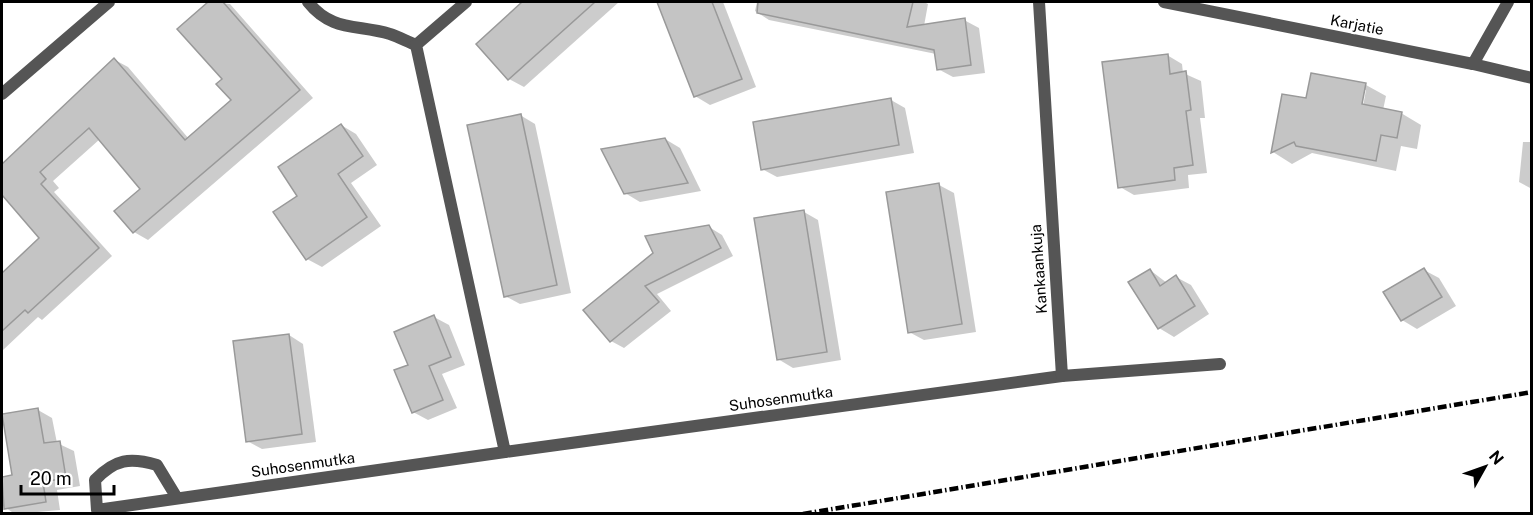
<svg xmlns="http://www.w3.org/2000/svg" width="1533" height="515" viewBox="0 0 1533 515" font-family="'Public Sans',sans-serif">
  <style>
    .shadow { fill: #0003; fill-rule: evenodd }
    .building { fill: #c4c4c4; stroke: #999; stroke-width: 1.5 }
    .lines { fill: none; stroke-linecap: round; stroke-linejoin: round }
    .minor { stroke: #555; stroke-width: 12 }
    .rail { stroke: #000; stroke-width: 4.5; stroke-dasharray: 9 3 1.5 3; stroke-linecap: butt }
    .labels { text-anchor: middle; stroke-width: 4.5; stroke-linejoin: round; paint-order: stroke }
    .street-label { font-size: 15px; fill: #000; stroke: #fff }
  </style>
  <rect width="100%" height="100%" fill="#fff"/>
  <g class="shadow">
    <polygon points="210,2 230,4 313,98 148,240 134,232 116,211 142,189 100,139 53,181 59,188 54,192 112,256 42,320 38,317 2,351 2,275 42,238 2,192 2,165 115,60 128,67 189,139 233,100 224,79 179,29"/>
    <polygon points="525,2 619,2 524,87 509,79 478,44"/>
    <polygon points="659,2 723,2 756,87 710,105 695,96"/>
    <polygon points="757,2 924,2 928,4 924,26 964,20 979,28 985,73 953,77 938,69 936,54 769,20 755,11"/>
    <polygon points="1167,55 1182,64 1183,73 1201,81 1205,118 1200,118 1207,173 1188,175 1189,188 1134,195 1120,187"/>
    <path d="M1366 85 1386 96 1383 110 1401 113 1421 125 1417 149 1401 146 1396 171 1312 153 1292 164 1273 152 1284 96 1308 100ZM1363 90H1366L1362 112 1359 111Z"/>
    <polygon points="891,100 905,108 914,153 777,177 762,169"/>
    <polygon points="520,115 535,124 571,293 520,304 505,296"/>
    <polygon points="341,125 356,134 377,165 351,183 381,226 322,267 307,259"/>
    <polygon points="665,139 680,148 701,191 640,202 625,193"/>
    <polygon points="1523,142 1532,142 1532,189 1519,182"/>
    <polygon points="939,185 954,193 976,332 924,340 909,332"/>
    <polygon points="804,212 818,220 841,360 793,368 778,359"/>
    <polygon points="709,227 722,235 733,256 657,294 671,311 624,348 611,341 585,310"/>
    <polygon points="1150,270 1167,283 1176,277 1191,285 1209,314 1174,337 1159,328"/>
    <polygon points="1424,270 1439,278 1456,306 1417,329 1402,320"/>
    <polygon points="434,317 449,325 465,365 442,374 457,408 428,420 413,412 410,366"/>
    <polygon points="289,335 303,344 316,442 262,449 247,441"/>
    <polygon points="38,410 52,418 57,443 74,451 80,486 57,490 60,510 15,514 6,508 2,479 14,477"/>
  </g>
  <g class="building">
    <polygon points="208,2 223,2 300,90 133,233 114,211 140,189 89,128 40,172 46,179 41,184 99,248 28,313 25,310 2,331 2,273 39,238 2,195 2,164 114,58 185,140 231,100 216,84 222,79 177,29"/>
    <polygon points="522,2 595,2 508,80 476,44"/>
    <polygon points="657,2 712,2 742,79 694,97"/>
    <polygon points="758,2 913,2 907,27 965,18 971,65 937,70 934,50 757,13"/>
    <polygon points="1168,54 1170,74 1186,71 1191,110 1186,111 1193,165 1174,168 1175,180 1118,188 1102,62"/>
    <polygon points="1311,73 1366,83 1362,104 1402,112 1397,138 1381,135 1376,161 1296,146 1294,142 1271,153 1282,94 1306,98"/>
    <polygon points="891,98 899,145 761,170 753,122"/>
    <polygon points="521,114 557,285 504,297 467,125"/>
    <polygon points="341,124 363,156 338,174 367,217 306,260 273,212 297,196 278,167"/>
    <polygon points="665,138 688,183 624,194 601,149"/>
    <polygon points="939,183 962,324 908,333 886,192"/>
    <polygon points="804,210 827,352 777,360 754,218"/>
    <polygon points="709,225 721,248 645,286 659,302 610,342 583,310 653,253 645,236"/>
    <polygon points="1424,268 1442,297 1401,321 1383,292"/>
    <polygon points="1150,269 1160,286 1176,275 1195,306 1158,329 1128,282"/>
    <polygon points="434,315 451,357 429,366 443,400 412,413 394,370 408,365 394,332"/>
    <polygon points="289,334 302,434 246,442 233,341"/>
    <polygon points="38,408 44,443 60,441 66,478 43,482 46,502 4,509 2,477 12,475 2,414"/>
  </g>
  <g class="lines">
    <g class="minor">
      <path d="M308 2C332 32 357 24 390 34 399 37 408 42 416 45"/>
      <polyline points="466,2 416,45 505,452 1062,376"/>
      <polyline points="1039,2 1062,376 1220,364"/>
      <polyline points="1164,2 1473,64 1508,2"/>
      <polyline points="1473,64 1532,78"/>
      <polyline points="2,94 109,2"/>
      <path d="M177 498 157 465C130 457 115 459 95 480L97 510 505 452"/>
    </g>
    <polyline class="rail" points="803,514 1532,392"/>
  </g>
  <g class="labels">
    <g class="street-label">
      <text transform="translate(1357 25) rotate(11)" y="5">Karjatie</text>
      <text transform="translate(1039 269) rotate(-94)" y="5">Kankaankuja</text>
      <text transform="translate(781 399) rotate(-8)" y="5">Suhosenmutka</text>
      <text transform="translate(303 465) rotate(-8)" y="5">Suhosenmutka</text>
    </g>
  </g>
  <rect width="1533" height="515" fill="none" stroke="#000000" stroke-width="6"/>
  <g transform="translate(1485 467) rotate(50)" stroke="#ffffff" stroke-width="4.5" paint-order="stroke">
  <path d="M0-4.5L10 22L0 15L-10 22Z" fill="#000000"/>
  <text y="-9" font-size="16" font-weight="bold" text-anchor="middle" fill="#000000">N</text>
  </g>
  <path d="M21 485v9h93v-9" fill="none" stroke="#000000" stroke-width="3"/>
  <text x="30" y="485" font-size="18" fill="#000000" stroke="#ffffff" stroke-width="4.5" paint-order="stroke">20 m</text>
</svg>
